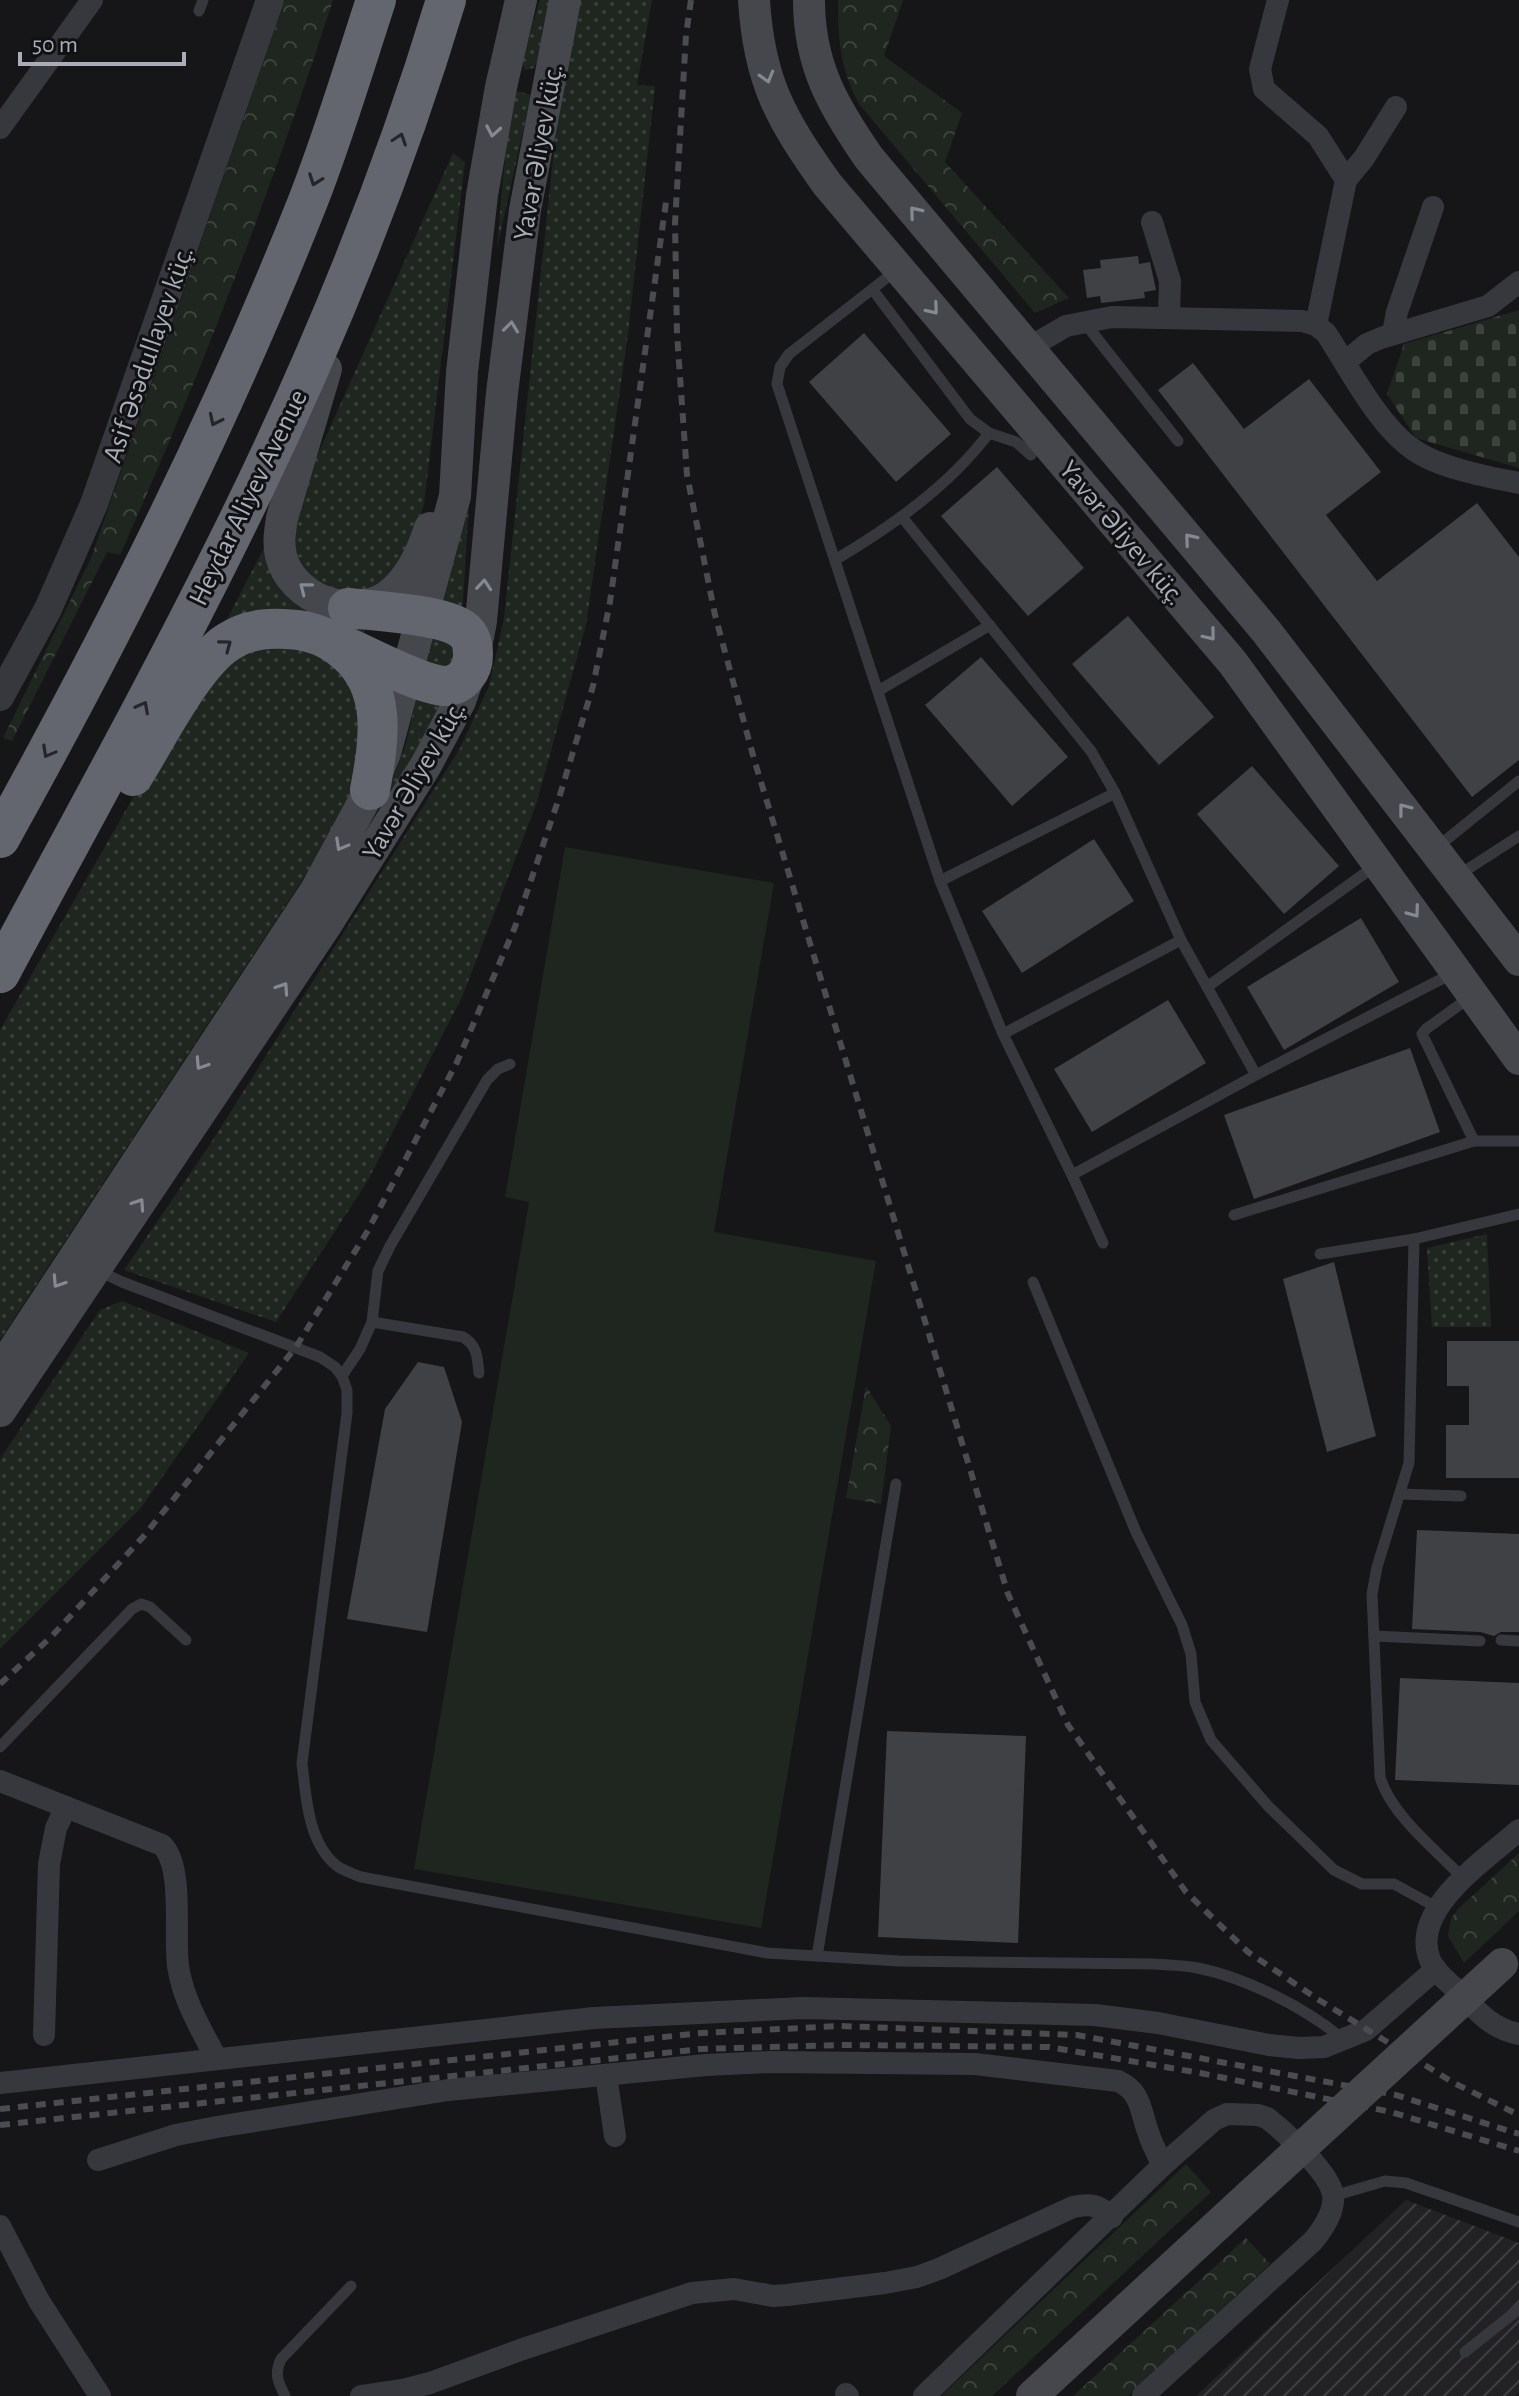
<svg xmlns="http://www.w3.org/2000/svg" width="1519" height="2396" viewBox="0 0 1519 2396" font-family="'Alegreya Sans',sans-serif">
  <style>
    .industrial { fill: url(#industrial-furrows) }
    .grass { fill: url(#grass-dots) }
    .forest { fill: url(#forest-crowns) }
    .cemetery { fill: url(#cemetery-stones) }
    .park { fill: #1e261f }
    .building { fill: #404145 }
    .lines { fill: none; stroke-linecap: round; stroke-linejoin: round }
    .service { stroke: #37383d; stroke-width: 11 }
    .minor { stroke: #37383d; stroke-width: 22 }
    .tertiary { stroke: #37383d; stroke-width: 28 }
    .secondary { stroke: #45474d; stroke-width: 32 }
    .motorway { stroke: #63666e; stroke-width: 40 }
    .rail { stroke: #4a4c52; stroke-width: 6; stroke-dasharray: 10 8; stroke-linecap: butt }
    .secondary-bridge { stroke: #45474d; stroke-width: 32 }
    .oneway { stroke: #858993 }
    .oneway2 { stroke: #26262a }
    .labels { text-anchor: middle; stroke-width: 6; stroke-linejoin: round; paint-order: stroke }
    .street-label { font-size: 28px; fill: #a8adb8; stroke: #111113 }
  </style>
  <defs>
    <pattern id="industrial-furrows" width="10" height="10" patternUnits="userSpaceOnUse" patternTransform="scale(2)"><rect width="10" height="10" fill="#222225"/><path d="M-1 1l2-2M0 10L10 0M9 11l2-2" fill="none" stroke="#3f3f43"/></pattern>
    <pattern id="grass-dots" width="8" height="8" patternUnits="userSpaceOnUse" patternTransform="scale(2)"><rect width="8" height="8" fill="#1e261f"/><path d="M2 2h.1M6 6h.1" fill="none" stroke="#3c433d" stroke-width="1.8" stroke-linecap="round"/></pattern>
    <pattern id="forest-crowns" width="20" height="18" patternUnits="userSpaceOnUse" patternTransform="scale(2)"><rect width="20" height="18" fill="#1e261f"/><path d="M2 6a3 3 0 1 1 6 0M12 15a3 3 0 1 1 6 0" fill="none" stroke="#3c433d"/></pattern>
    <pattern id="cemetery-stones" width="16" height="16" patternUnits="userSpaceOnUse" patternTransform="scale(2)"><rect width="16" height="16" fill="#1e261f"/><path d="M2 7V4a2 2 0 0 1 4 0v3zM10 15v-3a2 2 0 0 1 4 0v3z" fill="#3c433d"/></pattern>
  </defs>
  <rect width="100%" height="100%" fill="#161618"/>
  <polygon class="industrial" points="1406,2200 1519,2243 1519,2393 1515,2396 1196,2396"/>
  <g class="grass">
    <polygon points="540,0 551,0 537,62 534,68 525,70 521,61"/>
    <polygon points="579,0 652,0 637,85 655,86 628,334 586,625 536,805 462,997 367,1182 276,1322 124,1270 209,1146 460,748 489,686 504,618 559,103"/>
    <polygon points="511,89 531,95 497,248"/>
    <polygon points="453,153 465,162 424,504 414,540 389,582 349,596 311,577 295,553 298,499"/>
    <polygon points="470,487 462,616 432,609"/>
    <polygon points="269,538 365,628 365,634 218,637"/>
    <polygon points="438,637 452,642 456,656 446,668 426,661 430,640"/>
    <polygon points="253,640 332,651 369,718 349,799 309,870 0,1340 0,1030 182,712"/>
    <polygon points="419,688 447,699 374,826 405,747"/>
    <polygon points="1487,1234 1491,1327 1432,1327 1427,1248"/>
    <polygon points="122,1301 249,1353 140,1509 0,1649 0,1459 100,1310"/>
  </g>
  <g class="forest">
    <path d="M285 0H333C272 189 201 374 120 555L107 552 12 741 3 738 91 558Z"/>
    <path d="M838 0H903L884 56 962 113 945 162 1069 298 1035 313 859 104C840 68 838 40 838 0Z"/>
    <polygon points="866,1386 891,1426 881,1504 846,1498"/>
    <polygon points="1519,1853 1519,1911 1464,1963 1448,1936 1451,1919 1457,1910"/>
    <polygon points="1186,2164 1211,2192 992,2396 941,2396"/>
    <polygon points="1246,2238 1270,2264 1128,2396 1073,2396"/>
  </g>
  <polygon class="cemetery" points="1519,310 1519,468 1416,438 1387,394 1404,344"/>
  <polygon class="park" points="565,847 774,883 714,1232 876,1261 761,1928 414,1869 529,1202 505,1197"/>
  <g class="building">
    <polygon points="1138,256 1139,264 1150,262 1156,290 1144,292 1145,298 1101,303 1100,296 1087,298 1083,270 1101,268 1100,260"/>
    <polygon points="864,333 951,434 896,482 809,382"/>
    <polygon points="1193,363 1244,429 1309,379 1381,472 1326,515 1377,581 1477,503 1519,557 1519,760 1472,797 1158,390"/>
    <polygon points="997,467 1084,568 1028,616 941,516"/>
    <polygon points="1128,616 1214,717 1159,765 1072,664"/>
    <polygon points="981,657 1068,757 1012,806 925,705"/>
    <polygon points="1252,766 1339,866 1284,914 1197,814"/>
    <polygon points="1094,839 1134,901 1022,973 982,911"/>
    <polygon points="1361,918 1399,982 1284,1050 1247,987"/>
    <polygon points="1168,1000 1206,1063 1092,1132 1054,1069"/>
    <polygon points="1410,1048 1440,1132 1254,1199 1224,1115"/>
    <polygon points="1334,1262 1376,1436 1327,1452 1283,1279"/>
    <polygon points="1447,1341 1519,1341 1519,1478 1446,1478 1446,1425 1469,1425 1469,1386 1447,1386"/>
    <polygon points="418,1362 444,1367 462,1422 427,1632 347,1619 385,1409"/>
    <polygon points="1417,1530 1519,1534 1519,1632 1501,1632 1494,1636 1480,1632 1412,1629"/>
    <polygon points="1400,1678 1519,1683 1519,1785 1395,1780"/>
    <polygon points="887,1731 1026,1736 1018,1943 878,1937"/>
  </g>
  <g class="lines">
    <g class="service">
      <polyline points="199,11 203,0"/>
      <polyline points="898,269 789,354 780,367 777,384 940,881 1003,1034 1072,1175 1256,1075 1455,972"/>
      <polyline points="1084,322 1178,441"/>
      <polyline points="989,433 1016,442 1031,455"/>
      <polyline points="902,517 1091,751 1115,793 1181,940 1256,1075"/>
      <path d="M835 560C892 526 949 486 989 433L970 419 873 290"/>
      <polyline points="878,691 990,625"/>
      <polyline points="1436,848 1519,781"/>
      <polyline points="1457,876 1519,836"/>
      <polyline points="940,881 1115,793"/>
      <polyline points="1207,987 1375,866"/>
      <polyline points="1469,998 1426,1029 1422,1034 1474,1141"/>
      <polyline points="1003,1034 1181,940"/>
      <path d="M510 1064 498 1069 487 1080 390 1246 378 1271 372 1322 360 1349 342 1376 347 1390V1413L302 1763C306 1797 308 1843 337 1866 344 1871 354 1874 361 1877L767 1953 899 1961 1154 1964C1168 1965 1184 1965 1198 1968 1247 1978 1306 2008 1344 2040"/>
      <polyline points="1072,1175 1103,1243"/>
      <polyline points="1234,1215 1474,1141 1519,1141"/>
      <polyline points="1320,1254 1414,1239"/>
      <polyline points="99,1271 122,1282 320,1357 335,1367 342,1376"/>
      <polyline points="1033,1282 1136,1532 1182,1625 1191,1654 1195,1702 1211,1740 1268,1806 1334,1870 1362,1884 1394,1884 1436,1907"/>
      <path d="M372 1322 463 1337C478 1346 477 1357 479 1373"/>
      <polyline points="1400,1494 1461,1496"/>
      <polyline points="1374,1636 1480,1641"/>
      <polyline points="1501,1640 1519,1641"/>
      <polyline points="0,1747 132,1609 141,1604 150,1607 186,1640"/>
      <path d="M1464 1879C1437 1851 1391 1815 1380 1777L1372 1594 1377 1567 1409 1463 1414 1239 1519 1214"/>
      <polyline points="817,1956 896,1484"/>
      <polyline points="1333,2196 1385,2181 1406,2183 1519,2222"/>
      <polyline points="1465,2352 1519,2309"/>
      <path d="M285 2396C278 2382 274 2374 281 2359L351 2286"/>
    </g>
    <g class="minor">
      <polyline points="1278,0 1260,69 1264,89 1318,136 1346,180 1316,325"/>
      <polyline points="0,128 92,0"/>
      <polyline points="1346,180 1364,158 1396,107"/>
      <polyline points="1152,222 1170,281 1169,317"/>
      <polyline points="1393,333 1397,312 1433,207"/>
      <path d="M1030 347 1066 326 1112 317 1302 321 1316 325 1326 333C1349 368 1379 427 1414 450 1439 468 1489 477 1519 483"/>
      <polyline points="1345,362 1367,344 1381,338 1488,306 1519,282"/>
      <path d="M0 1781 162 1845C184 1866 174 1936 178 1966 183 2000 201 2029 216 2058"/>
      <path d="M1519 1830C1487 1859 1409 1909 1430 1960 1436 1973 1449 1983 1459 1992 1477 2011 1492 2029 1519 2034"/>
      <polyline points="44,2035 49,1864 56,1828 66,1807"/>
      <polyline points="606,2075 615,2136"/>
      <polyline points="0,2083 594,2018 803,2008 1095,2015 1158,2023 1269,2045 1299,2048 1324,2047 1366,2030 1436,1969"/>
      <path d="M98 2160 176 2135 217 2127 448 2090 706 2065 771 2062 975 2064 1118 2081C1140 2091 1140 2108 1147 2129 1151 2142 1157 2154 1163 2165"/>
      <polyline points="0,2226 39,2301 100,2396"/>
      <polyline points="846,2394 848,2396"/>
      <path d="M361 2396 407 2389 430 2383 523 2349 692 2293 734 2289 773 2296 787 2295 885 2283 917 2277 939 2269 1073 2207C1091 2203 1098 2205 1112 2217"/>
      <path d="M924 2396 1163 2165 1214 2120 1227 2114 1258 2115 1267 2118C1285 2132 1330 2173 1333 2195 1335 2212 1323 2229 1313 2241L1143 2396"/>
    </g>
    <polyline class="tertiary" points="0,697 48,609 94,504 270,0"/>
    <g class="secondary">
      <path d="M754 0C759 82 781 119 827 184L1233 663 1519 1059"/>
      <path d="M809 0C809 65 833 106 869 158L1266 631 1519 960"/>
      <path d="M326 369 282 518C280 531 278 543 281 556 292 599 351 621 388 596 410 580 422 553 430 528"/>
      <polyline points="0,1371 316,890 370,790 385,753 455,496 462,372 482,195 501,87 521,0"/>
      <polyline points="0,1411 326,925 426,765 460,701 473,663 481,621 502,393 525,210 565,0"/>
      <polyline points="1032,2396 1249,2196"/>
    </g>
    <g class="motorway">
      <path d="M344 646C368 656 424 687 447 686 462 685 473 670 473 656 473 646 472 636 462 629 441 614 375 611 348 608"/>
      <path d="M133 776C156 740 193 664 228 642 249 628 273 627 298 630 318 633 332 640 347 653 388 689 379 742 370 790"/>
      <path d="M0 838C115 631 221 421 308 201 334 135 354 67 376 0"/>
      <path d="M0 973C75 833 153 693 224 550 312 374 389 189 446 0"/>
    </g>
    <g class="rail">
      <polyline points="691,0 686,35 675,223 677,334 687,475 715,615 754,759 1008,1594 1068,1725 1186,1892 1248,1952 1319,2000 1454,2083 1519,2115"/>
      <polyline points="0,1684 52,1636 143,1537 296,1347 367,1232 457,1062 515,927 559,798 593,686 610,602 666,202"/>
      <polyline points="0,2109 701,2033 841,2026 1077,2035 1396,2095 1519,2134"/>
      <polyline points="0,2125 701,2049 844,2045 1049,2047 1200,2073 1391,2112 1519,2151"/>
    </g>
    <polyline class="secondary-bridge" points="1249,2196 1502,1964"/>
  </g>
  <defs><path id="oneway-chevron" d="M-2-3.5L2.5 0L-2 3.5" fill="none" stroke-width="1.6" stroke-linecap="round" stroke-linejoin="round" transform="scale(2)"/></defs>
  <g class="oneway">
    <use href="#oneway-chevron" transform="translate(767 77) rotate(74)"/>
    <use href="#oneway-chevron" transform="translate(493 131) rotate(100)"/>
    <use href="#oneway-chevron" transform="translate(915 212) rotate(-130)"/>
    <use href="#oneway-chevron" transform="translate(933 309) rotate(50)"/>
    <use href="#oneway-chevron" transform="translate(511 327) rotate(-83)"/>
    <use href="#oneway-chevron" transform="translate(1190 539) rotate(-130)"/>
    <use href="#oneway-chevron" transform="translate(484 585) rotate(-85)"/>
    <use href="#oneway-chevron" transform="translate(305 588) rotate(-142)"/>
    <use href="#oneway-chevron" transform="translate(1210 635) rotate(51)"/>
    <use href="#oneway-chevron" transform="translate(1404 809) rotate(-128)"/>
    <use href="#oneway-chevron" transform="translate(341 845) rotate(119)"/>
    <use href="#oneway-chevron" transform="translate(1414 912) rotate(54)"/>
    <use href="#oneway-chevron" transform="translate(283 988) rotate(-56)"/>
    <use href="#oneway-chevron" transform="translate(201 1064) rotate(123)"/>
    <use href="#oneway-chevron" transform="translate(139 1204) rotate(-56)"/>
    <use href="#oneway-chevron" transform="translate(58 1282) rotate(123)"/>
  </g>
  <g class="oneway2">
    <use href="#oneway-chevron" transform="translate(400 139) rotate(-71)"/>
    <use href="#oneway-chevron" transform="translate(315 180) rotate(110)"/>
    <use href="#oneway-chevron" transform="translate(215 420) rotate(116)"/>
    <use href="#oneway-chevron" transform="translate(226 645) rotate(-37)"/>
    <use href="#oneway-chevron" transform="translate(143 707) rotate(-62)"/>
    <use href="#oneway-chevron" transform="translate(48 752) rotate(119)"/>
  </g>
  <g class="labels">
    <g class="street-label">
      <text transform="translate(537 152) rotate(-80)" y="10">Yavər Əliyev küç.</text>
      <text transform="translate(147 354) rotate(-71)" y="10">Asif Əsədullayev küç.</text>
      <text transform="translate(247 497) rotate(-64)" y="10">Heydar Aliyev Avenue</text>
      <text transform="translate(1123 532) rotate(50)" y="10">Yavər Əliyev küç.</text>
      <text transform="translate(413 780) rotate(-60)" y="10">Yavər Əliyev küç.</text>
    </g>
  </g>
  <path d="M20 52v12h164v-12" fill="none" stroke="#a8adb8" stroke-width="4"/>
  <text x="32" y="52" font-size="24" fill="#a8adb8" stroke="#111113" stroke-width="6" paint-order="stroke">50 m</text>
</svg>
